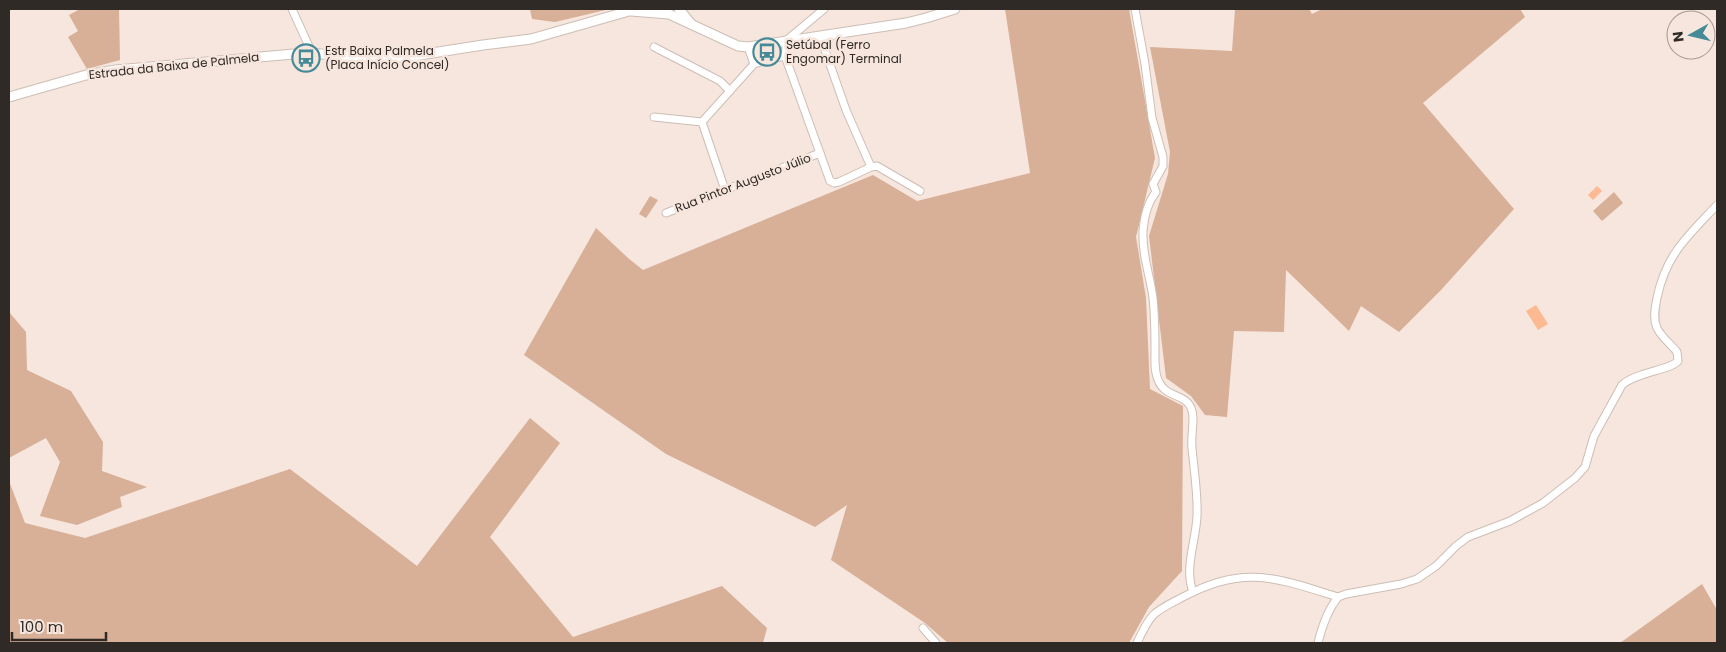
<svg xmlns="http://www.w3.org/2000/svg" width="1726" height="652" viewBox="0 0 1726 652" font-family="Poppins,sans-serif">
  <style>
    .green { fill: #d8af97 }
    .water { fill: #fcb992 }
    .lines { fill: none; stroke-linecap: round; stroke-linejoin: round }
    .minor-casing { stroke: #cdbeb5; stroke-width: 9 }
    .tertiary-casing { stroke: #cdbeb5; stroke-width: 11 }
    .minor { stroke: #fff; stroke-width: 7 }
    .tertiary { stroke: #fff; stroke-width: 9 }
    .labels { text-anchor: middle; stroke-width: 5; stroke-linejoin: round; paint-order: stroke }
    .poi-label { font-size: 12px; fill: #302a26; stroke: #f6e6dd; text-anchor: start }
    .street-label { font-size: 12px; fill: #302a26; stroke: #f6e6dd }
  </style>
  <rect width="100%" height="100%" fill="#f6e6dd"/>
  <g class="green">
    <polygon points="80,9 119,9 120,60 87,69 68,37 78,31 69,15"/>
    <polygon points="530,9 610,9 555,22 532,19"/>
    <polygon points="1005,9 1129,9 1155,158 1136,237 1146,298 1150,389 1183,406 1182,571 1149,607 1129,643 948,643 925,623 831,560 847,505 815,527 666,454 524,355 596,228 628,258 643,270 873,175 917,201 1030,173"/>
    <polygon points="1235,9 1309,9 1312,14 1322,9 1520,9 1525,17 1423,103 1514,209 1441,290 1399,332 1361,306 1349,331 1286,270 1284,332 1234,331 1227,417 1205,415 1191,396 1166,378 1149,236 1168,174 1170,152 1150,47 1232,51"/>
    <polygon points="1614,192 1623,203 1602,221 1593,211"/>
    <polygon points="650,196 658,200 646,218 639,214"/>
    <polygon points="9,312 26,332 27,370 71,391 103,442 102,471 147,487 120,497 122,507 77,525 40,516 60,462 46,438 9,458"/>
    <polygon points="530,418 560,443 490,537 573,637 722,586 767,628 763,643 9,643 9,481 25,523 85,538 290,469 417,566"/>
    <polygon points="1702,584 1717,610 1717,643 1620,643"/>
  </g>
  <g class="water">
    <polygon points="1597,186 1602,191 1593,200 1588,195"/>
    <polygon points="1536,305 1548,324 1538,330 1526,311"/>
  </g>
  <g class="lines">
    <g class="minor-casing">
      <g id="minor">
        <polyline points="292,9 312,53"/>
        <path d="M1135 9 1145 64 1152 118 1163 157V166L1153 184 1156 192C1148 202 1144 217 1143 231 1142 257 1150 274 1153 298 1155 316 1155 334 1155 352 1155 362 1154 373 1159 382 1168 401 1192 391 1193 418 1193 428 1191 438 1192 448 1194 470 1198 494 1197 516 1196 541 1184 568 1193 592"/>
        <polyline points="820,36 846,110 871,167"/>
        <polyline points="654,47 720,81 730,91"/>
        <polyline points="748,47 754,64 770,59 785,56 787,40 824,9"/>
        <polyline points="785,56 830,181 834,183 839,182 871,167 877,166 920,191"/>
        <polyline points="654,117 702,122 754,64"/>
        <polyline points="702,122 725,190"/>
        <polyline points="666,213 820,153"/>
        <path d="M1338 597 1346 594 1401 584 1417 579 1436 566 1456 546 1468 537 1510 521 1543 503 1575 478 1585 467 1594 436 1622 385C1636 372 1671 370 1678 361L1677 352C1671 344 1662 338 1657 328 1653 319 1655 308 1657 298 1666 254 1688 236 1717 205"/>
        <polyline points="923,628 936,643"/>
        <path d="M1137 643C1151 612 1154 612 1183 597 1244 564 1276 578 1338 597"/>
        <path d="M1318 643C1322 626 1327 611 1338 597"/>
      </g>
    </g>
    <g class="tertiary-casing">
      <g id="tertiary">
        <polyline points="679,9 691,24"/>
        <polyline points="631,11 669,14 738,46 748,47 906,23 926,18 955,9"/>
        <polyline points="9,97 86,75 116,70 305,53 385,58 413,56 483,45 531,39 636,9"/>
      </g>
    </g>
    <use href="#minor" class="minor"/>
    <use href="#tertiary" class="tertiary"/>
  </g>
  <defs>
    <g id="bus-ring" transform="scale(1.4375)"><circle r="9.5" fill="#f6e6dd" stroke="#458a97" stroke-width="1.5"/><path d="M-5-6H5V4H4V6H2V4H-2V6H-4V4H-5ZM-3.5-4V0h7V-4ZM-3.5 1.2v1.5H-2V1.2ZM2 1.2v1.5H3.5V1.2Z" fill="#458a97"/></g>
  </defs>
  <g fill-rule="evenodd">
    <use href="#bus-ring" x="767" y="52"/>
    <use href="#bus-ring" x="306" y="58"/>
  </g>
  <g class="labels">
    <g class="poi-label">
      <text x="786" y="49">Setúbal (Ferro<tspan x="786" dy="14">Engomar) Terminal</tspan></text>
      <text x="325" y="55">Estr Baixa Palmela<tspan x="325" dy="14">(Placa Início Concel)</tspan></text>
    </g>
    <g class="street-label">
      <text transform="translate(174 66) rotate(-6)" y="4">Estrada da Baixa de Palmela</text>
      <text transform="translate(743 183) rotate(-21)" y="4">Rua Pintor Augusto Júlio</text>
    </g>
  </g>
  <rect width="1726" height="652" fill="none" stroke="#302a26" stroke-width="20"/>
  <g transform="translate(1691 35) rotate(262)"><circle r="24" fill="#f6e6dd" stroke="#a79b94"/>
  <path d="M0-4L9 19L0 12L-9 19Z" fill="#458a97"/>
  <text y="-8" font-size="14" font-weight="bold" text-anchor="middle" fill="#302a26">N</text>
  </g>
  <path d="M12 632v8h94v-8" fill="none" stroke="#302a26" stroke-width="2.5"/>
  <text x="20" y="632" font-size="15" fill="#302a26" stroke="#f6e6dd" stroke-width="4" paint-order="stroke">100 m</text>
</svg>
